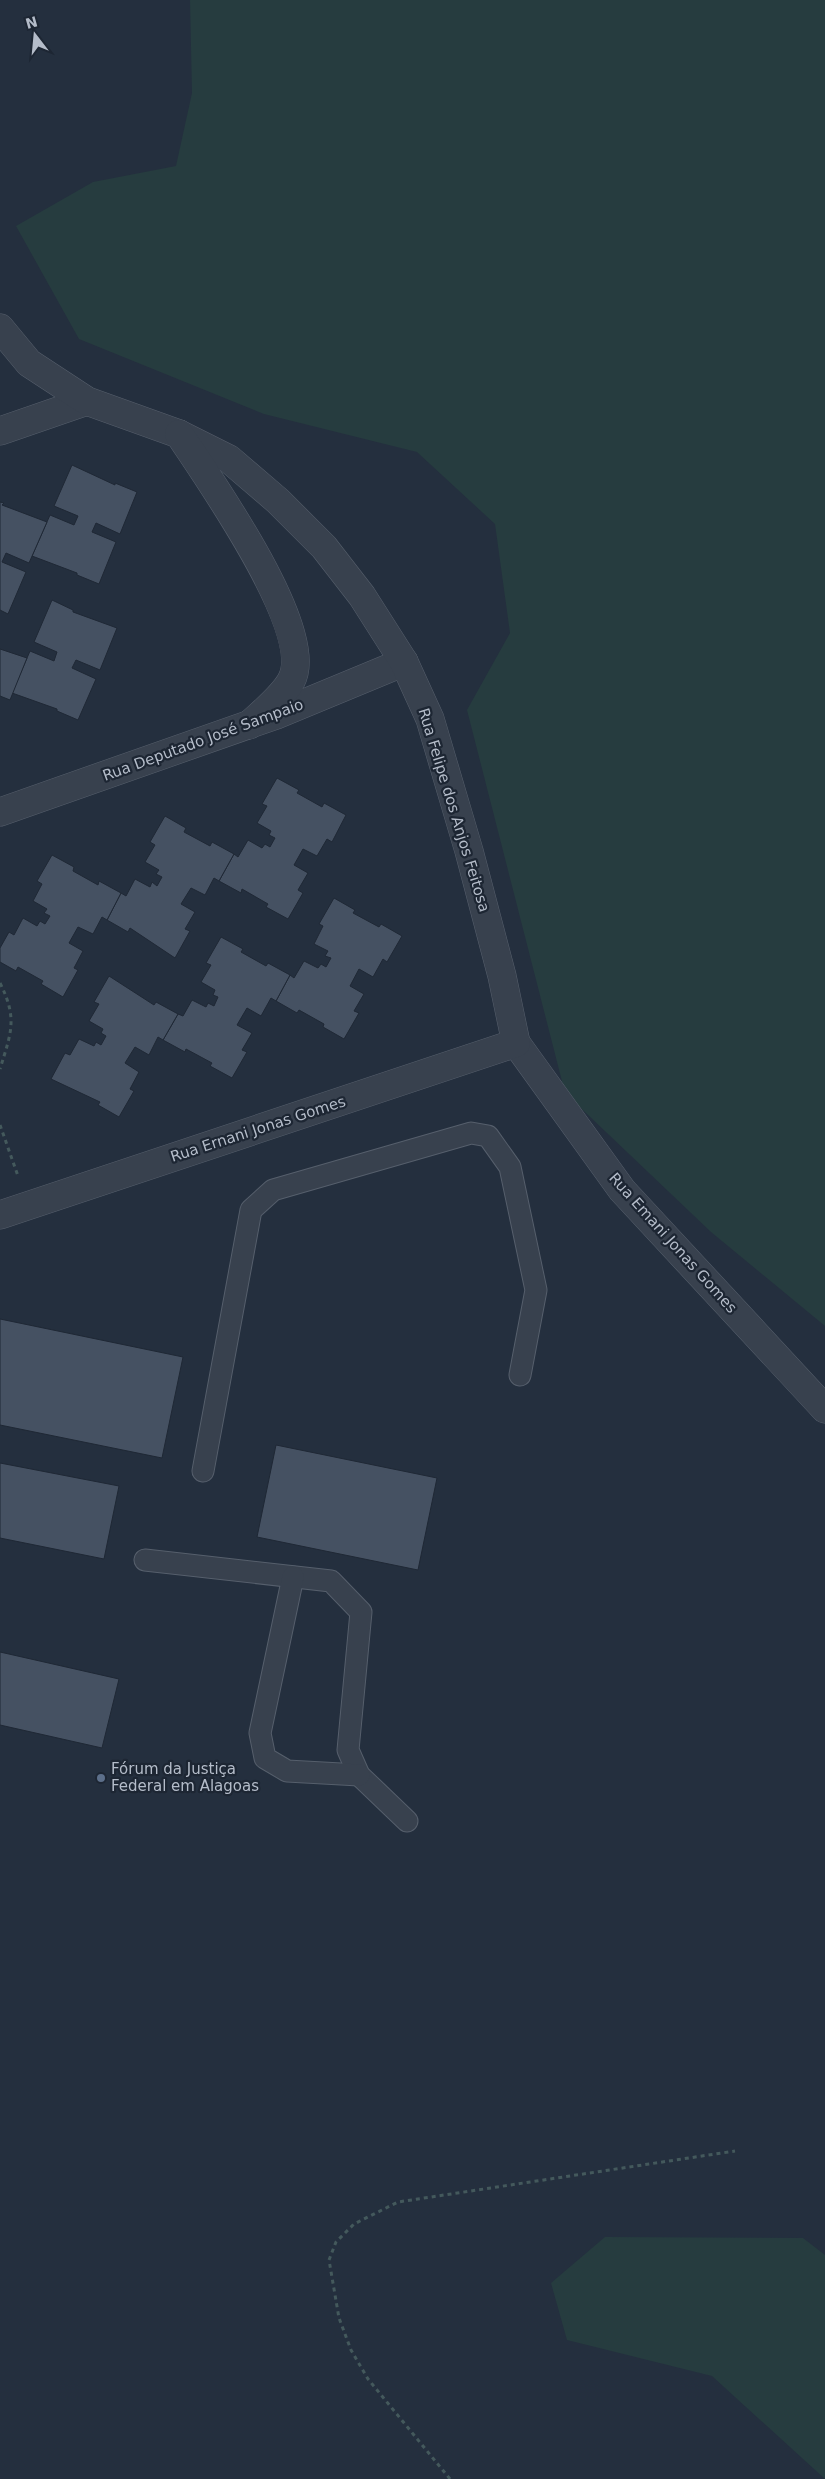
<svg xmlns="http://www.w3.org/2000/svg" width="825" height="2479" viewBox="0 0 825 2479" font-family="'DejaVu Sans',sans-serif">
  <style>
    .green { fill: #263c3f }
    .building { fill: #455162; stroke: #1f2835 }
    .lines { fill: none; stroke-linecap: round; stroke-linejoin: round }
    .service-casing { stroke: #565f6c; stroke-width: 23 }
    .minor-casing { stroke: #565f6c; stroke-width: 29 }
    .tertiary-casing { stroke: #565f6c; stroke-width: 29 }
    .path { stroke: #44595c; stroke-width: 3; stroke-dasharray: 4 4; stroke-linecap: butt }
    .service { stroke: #38414e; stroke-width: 21 }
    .minor { stroke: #38414e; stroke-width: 28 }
    .tertiary { stroke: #38414e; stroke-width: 28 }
    .service-dot { fill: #5c6f8a; stroke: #1d2633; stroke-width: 2 }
    .labels { text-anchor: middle; stroke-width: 4.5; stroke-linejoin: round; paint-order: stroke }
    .street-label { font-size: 15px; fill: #b4bcc9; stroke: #1d2633 }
    .poi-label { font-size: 15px; fill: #b4bcc9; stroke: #1d2633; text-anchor: start }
  </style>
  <rect width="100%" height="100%" fill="#242f3e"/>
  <g class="green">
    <polygon points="190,0 825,0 825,1326 711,1232 565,1093 467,710 510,633 495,524 417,452 264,414 79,339 16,226 93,182 176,166 192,93"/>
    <polygon points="605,2237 803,2238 825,2255 825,2479 712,2376 567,2340 551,2283"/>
  </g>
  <g class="building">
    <polygon points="72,465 115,485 115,483 137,492 120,534 96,523 92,532 116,542 99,584 77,575 77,573 32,556 50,515 74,525 78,516 54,506"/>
    <polygon points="0,502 4,503 2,505 47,522 29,563 6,553 2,562 26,572 8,614 0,610"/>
    <polygon points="52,600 73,610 73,612 117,628 100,670 76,660 72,668 96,679 78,720 57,711 57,709 12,693 30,651 54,661 57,652 34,642"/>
    <polygon points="0,649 27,658 10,700 0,696"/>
    <polygon points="277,778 299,790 297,793 322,807 324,803 346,815 332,842 327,839 317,856 303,849 294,865 308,873 298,890 303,893 288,919 266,907 268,904 242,889 241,893 219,881 234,854 238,857 248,840 262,848 265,844 270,847 275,838 269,835 271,831 257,823 267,806 262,804"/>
    <polygon points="165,816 186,828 184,832 210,846 212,842 234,854 219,881 214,878 205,895 191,888 181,904 195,912 185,929 190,931 175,958 130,928 128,932 107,920 121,893 126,896 135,879 150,887 152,882 157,886 162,877 156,874 159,870 145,862 155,845 150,842"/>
    <polygon points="52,855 74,867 73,871 98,885 99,881 121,893 107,920 102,917 93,934 78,927 69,943 83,951 74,968 78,970 63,997 41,984 43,981 18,967 16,971 0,962 0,948 9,932 14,935 23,918 37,926 40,921 45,924 50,916 44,913 47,909 33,901 42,884 37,881"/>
    <polygon points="334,898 355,910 353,913 379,927 381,924 402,936 387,962 383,959 373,977 359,969 350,986 364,994 354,1011 359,1013 344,1039 323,1027 324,1024 299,1010 297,1013 276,1001 290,975 294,978 304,961 318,968 321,964 326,967 331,958 325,956 328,951 314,944 323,926 319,924"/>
    <polygon points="221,937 243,949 241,952 266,966 268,963 290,975 276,1001 271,998 261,1016 247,1008 237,1025 252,1033 242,1050 247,1052 232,1078 210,1066 212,1063 186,1049 185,1052 163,1040 178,1014 183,1016 192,1000 206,1007 208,1003 214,1006 218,997 213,995 215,990 201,982 211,965 206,963"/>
    <polygon points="109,976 154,1005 156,1002 178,1014 163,1040 158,1037 149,1055 135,1047 125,1063 139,1072 130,1089 134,1091 119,1117 98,1105 100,1102 51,1079 65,1053 70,1055 79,1039 94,1046 96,1042 101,1045 106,1036 101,1033 103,1029 89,1021 99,1004 94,1002"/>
    <polygon points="0,1319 183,1357 162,1458 0,1425"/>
    <polygon points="276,1445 437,1478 418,1570 257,1537"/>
    <polygon points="0,1463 119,1486 104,1559 0,1538"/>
    <polygon points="0,1652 119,1679 102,1748 0,1725"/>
  </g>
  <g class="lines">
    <g class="service-casing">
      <g id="service">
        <polyline points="203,1471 251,1210 273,1190 471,1133 488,1136 510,1167 536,1290 520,1375"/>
        <polyline points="145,1560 331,1581 361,1612 348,1750 359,1775 407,1821"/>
        <polyline points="293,1577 260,1733 265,1758 287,1771 359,1775"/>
      </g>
    </g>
    <g class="minor-casing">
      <g id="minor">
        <polyline points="0,431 87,401"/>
        <polyline points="0,812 276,715 404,662"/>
        <polyline points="516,1043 622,1190 825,1409"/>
      </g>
    </g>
    <g class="tertiary-casing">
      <g id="tertiary">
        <polyline points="0,328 29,363 87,401 179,434 229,459 278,501 324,547 362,596 404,662 430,719 469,851 502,976 516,1043 0,1215"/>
        <path d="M179 434C208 478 318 632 291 681 282 697 263 712 249 725"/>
      </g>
    </g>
    <g class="path">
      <path d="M0 983C18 1019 11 1033 0 1069"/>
      <polyline points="0,1125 18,1176"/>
      <polyline points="450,2479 368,2379 351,2350 339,2318 329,2260 336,2242 354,2224 398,2202 735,2151"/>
    </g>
    <use href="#service" class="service"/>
    <use href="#minor" class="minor"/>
    <use href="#tertiary" class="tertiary"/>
  </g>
  <circle class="service-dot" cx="101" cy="1778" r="5"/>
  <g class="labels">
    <g class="street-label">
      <text transform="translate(203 740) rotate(-20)" y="5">Rua Deputado José Sampaio</text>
      <text transform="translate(454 810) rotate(73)" y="5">Rua Felipe dos Anjos Feitosa</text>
      <text transform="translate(258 1129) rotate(-18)" y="5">Rua Ernani Jonas Gomes</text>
      <text transform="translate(673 1243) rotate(48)" y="5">Rua Emani Jonas Gomes</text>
    </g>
    <g class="poi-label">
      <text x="111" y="1774">Fórum da Justiça<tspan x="111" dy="17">Federal em Alagoas</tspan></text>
    </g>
  </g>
  <g transform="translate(35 35) rotate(344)" stroke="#1d2633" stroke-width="4" paint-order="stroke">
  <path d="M0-4L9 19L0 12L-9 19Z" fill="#b4bcc9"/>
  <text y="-8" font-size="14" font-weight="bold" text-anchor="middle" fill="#b4bcc9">N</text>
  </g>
</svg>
